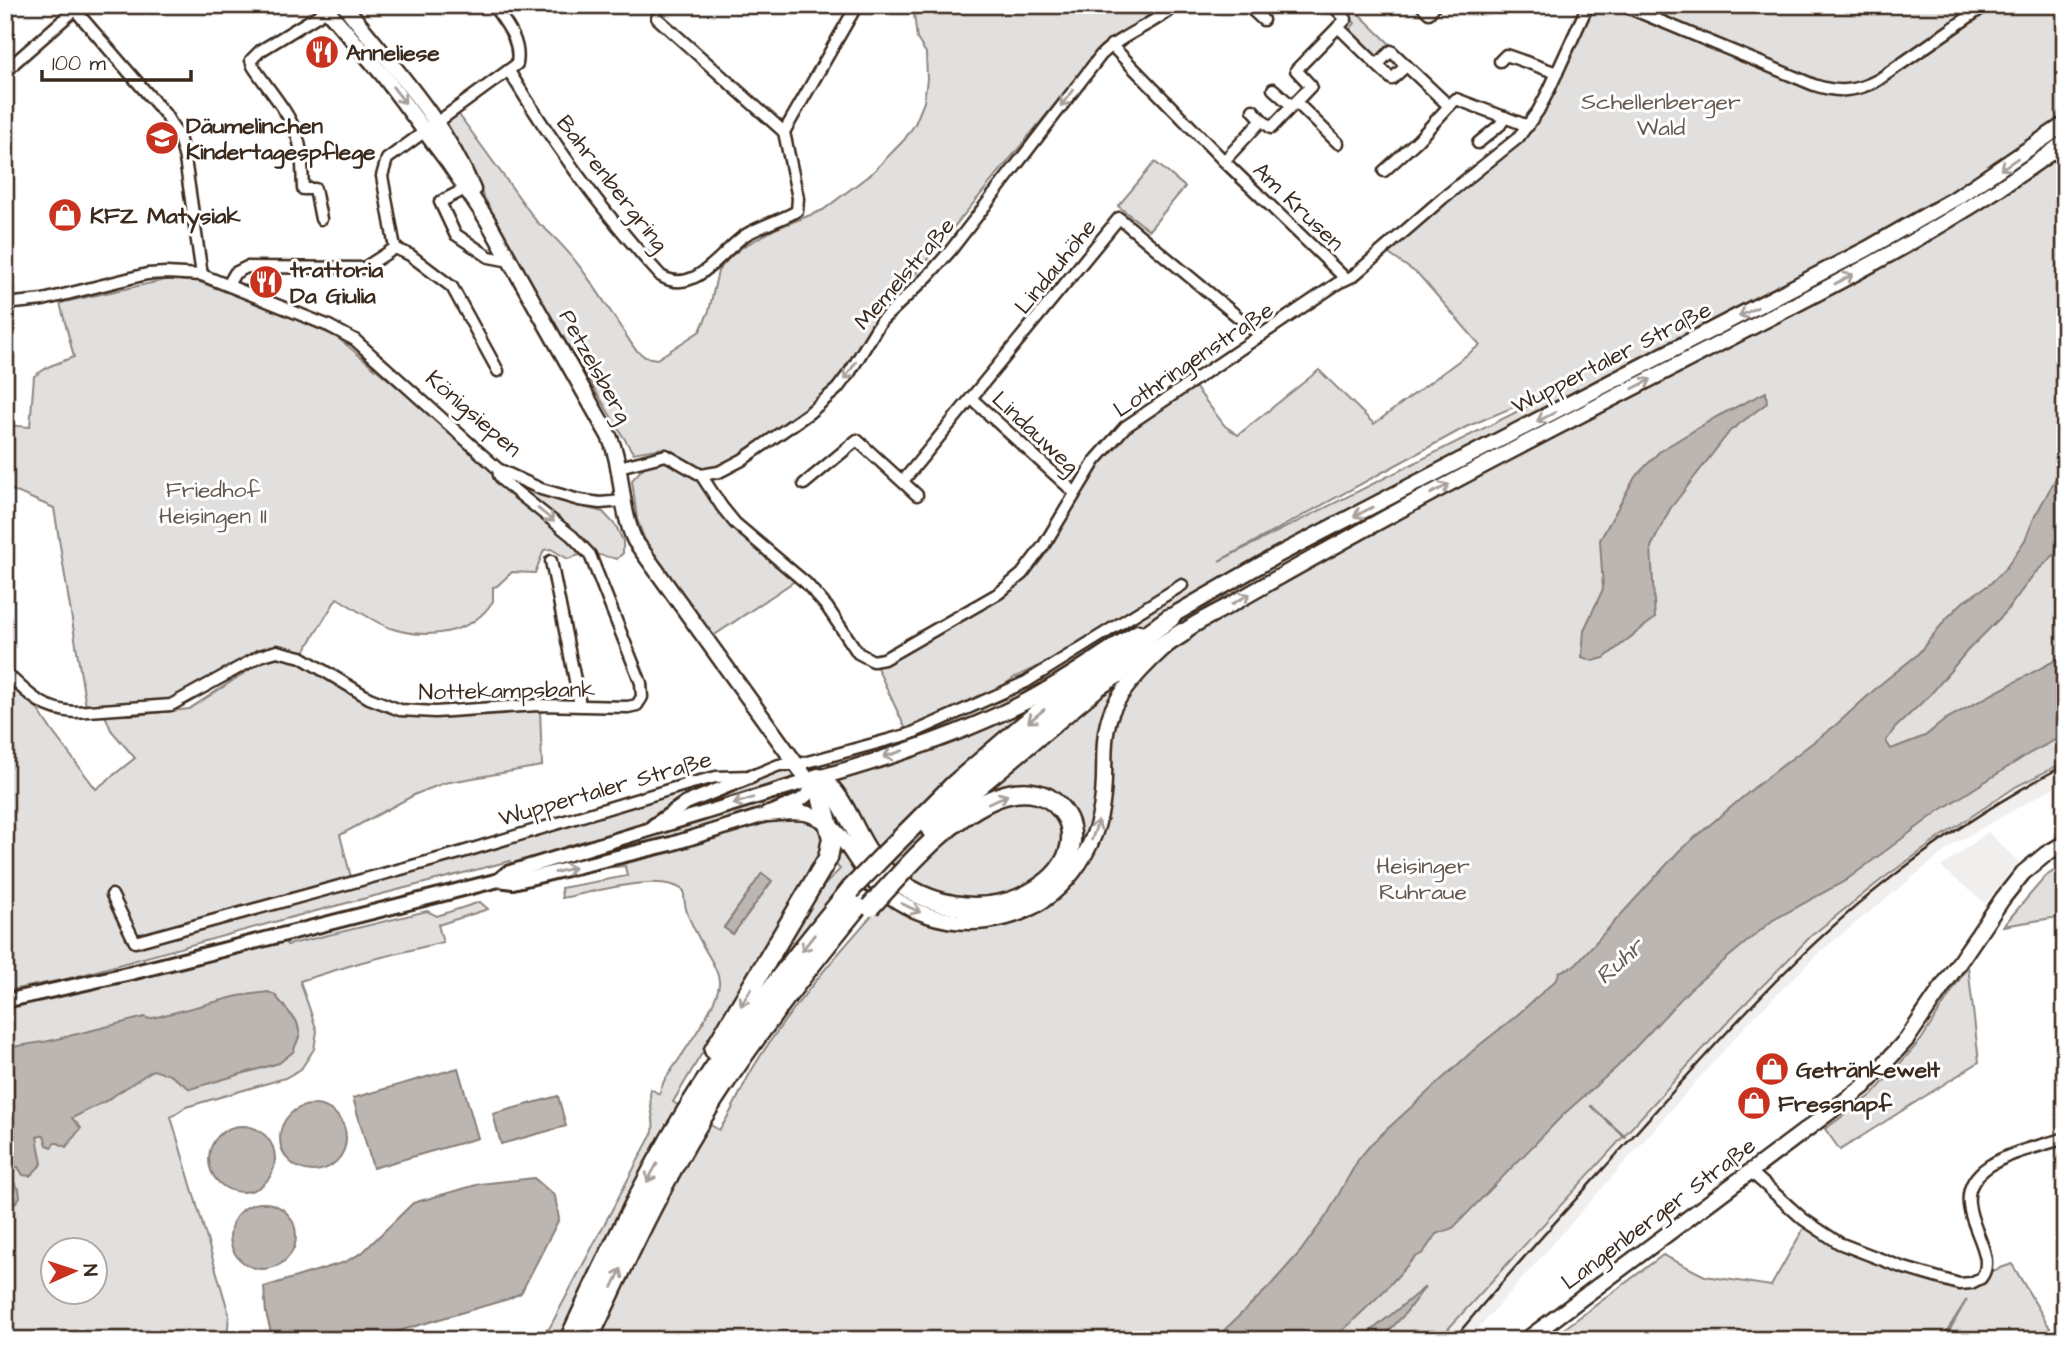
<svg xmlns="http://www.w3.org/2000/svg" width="2070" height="1345" viewBox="0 0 2070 1345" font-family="'Architects Daughter',sans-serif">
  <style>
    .built { fill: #f1efee }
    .green { fill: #e2e0de; stroke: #8e857e; stroke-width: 2; fill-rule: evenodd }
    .water { fill: #bcb6b3; stroke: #887e77; stroke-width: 2 }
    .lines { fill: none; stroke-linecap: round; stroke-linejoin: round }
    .stream { stroke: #887e77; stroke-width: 2.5 }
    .minor-casing { stroke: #3b2a1e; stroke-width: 15 }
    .tertiary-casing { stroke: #3b2a1e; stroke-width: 18 }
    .secondary-casing { stroke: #3b2a1e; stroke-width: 19 }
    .primary-casing { stroke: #3b2a1e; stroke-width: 19 }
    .motorway-casing { stroke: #3b2a1e; stroke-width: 23 }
    .minor { stroke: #fff; stroke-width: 10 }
    .tertiary { stroke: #fff; stroke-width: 12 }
    .secondary { stroke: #fff; stroke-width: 14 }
    .primary { stroke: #fff; stroke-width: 14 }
    .motorway { stroke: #fff; stroke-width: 18 }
    .rail { stroke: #3b2a1e; stroke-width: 2.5 }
    .motorway-bridge-casing { stroke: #3b2a1e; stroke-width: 23; stroke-linecap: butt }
    .motorway-bridge { stroke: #fff; stroke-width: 18 }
    .oneway { stroke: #a79f9a }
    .labels { text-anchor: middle; stroke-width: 6; stroke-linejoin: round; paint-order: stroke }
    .poi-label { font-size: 23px; font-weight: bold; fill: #3b2a1e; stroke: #fff; text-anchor: start }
    .park-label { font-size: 23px; fill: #65584e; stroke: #fff }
    .street-label { font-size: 23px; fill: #3b2a1e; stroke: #fff }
    .water-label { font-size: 24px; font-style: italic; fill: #685b52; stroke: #fff }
  </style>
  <rect width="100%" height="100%" fill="#fff"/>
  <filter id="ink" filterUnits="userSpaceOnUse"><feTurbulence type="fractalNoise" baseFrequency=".0143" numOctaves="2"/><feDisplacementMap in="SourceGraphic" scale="14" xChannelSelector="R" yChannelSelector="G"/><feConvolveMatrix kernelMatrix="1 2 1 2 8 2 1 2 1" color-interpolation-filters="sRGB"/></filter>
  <g filter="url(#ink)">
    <g class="built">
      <polygon points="5,204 12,229 11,244 14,245 11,291 5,291"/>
      <polygon points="2065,762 2065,781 1954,844 1821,951 1748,1023 1468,1340 1438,1340 1735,1014 1811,936 1881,880 1945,834 2017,786"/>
      <polygon points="1988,832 2019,862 1985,903 1941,867"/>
    </g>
    <g class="green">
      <path d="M913 5H1169L1098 52 888 307 825 395 785 427 727 466 707 471 663 448 633 453 556 325 441 121 457 112 537 222C579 255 606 306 635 349L645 357 657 359 700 331 709 311 718 271 730 257 744 246 775 229 823 210 872 173 904 140 915 124 924 102 927 79 926 53 917 39Z"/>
      <polygon points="1338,5 1356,5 1359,14 1392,46 1379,59 1350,29 1355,23"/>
      <path d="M1589 5H2065V762L2017 786 1945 834 1881 880 1811 936 1735 1014 1438 1340H509L549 1329 653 1132C656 1117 647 1104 651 1089L659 1094 664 1081C677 1062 721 1002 719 981 718 969 709 957 703 946 694 928 683 912 684 891 661 871 591 893 562 898L561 888 627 876 625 866 592 869 519 887 510 861 285 919 67 979 5 991V682L34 704 52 731 96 789 135 758 111 730 105 715H136L189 709 269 657 278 655 292 657C326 674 358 699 394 711 425 722 503 709 540 708L542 766 444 783 416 794 340 835 353 885 678 783 726 781 710 790 743 780 780 765 816 762 911 735 985 705 1047 662 1015 677 984 699 907 732 874 661 900 651 1012 586 1033 565 1104 453 1118 438 1192 383 1225 426 1238 435 1319 370 1374 424 1480 345 1419 275 1386 252 1443 200 1518 140 1543 103 1582 24ZM1571 383 1572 384 1219 561 1466 427ZM822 851 840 869 818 892 777 956 780 960 848 878 880 906C835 957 788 1010 753 1068 741 1088 733 1112 719 1130L673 1102ZM762 874 771 882 733 934 724 927Z"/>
      <polygon points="1155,162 1185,187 1149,230 1118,206"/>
      <path d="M188 278 263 305 337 337 515 484 571 504 603 512 616 526 623 541V553L617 559C598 554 586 551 568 559L551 549 544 550 535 573 512 572 497 586 493 587V601C472 635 426 640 390 628 372 621 354 608 337 598L302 655 284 648 159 706 103 705 86 707 54 508 12 490H5V425L30 427 34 376 50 366 74 357 60 303 170 279 187 281Z"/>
      <path d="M657 461C674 461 687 471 700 482L796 580 713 636 645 540 637 519 632 480 644 467Z"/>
      <polygon points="2065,864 2065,916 2003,926 2046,876"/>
      <path d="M480 902 488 909 438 925 443 942 362 962 300 981 317 1031 314 1049 301 1069 285 1078 186 1107 171 1117 229 1314 227 1340H5V1003L285 940 287 945 427 911 437 916ZM52 1250H94V1292H52Z"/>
      <polygon points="1968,966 1979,1062 1840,1150 1825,1129 1872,1095 1921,1040"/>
      <polygon points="1805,1226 1836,1245 1975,1285 1989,1272 2012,1264 2057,1340 1944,1340 1967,1299 1941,1340 1549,1340 1663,1255 1705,1276 1771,1286"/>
    </g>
    <g class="water">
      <polygon points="1766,392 1767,403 1730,431 1670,509 1651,547 1655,618 1604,658 1593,661 1582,657 1584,630 1603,589 1600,540 1635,477 1660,451 1718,416"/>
      <polygon points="2065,462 2065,532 2058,540 2055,554 2034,574 2005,613 1967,651 1931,694 1895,728 1886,741 1891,749 1925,736 1946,719 2065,655 2065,735 2030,753 1939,811 1845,881 1773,920 1690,989 1617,1067 1565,1113 1453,1228 1436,1234 1423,1253 1414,1258 1386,1289 1333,1340 1214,1340 1268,1288 1300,1252 1327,1215 1358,1160 1372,1143 1477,1047 1515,1017 1557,979 1559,972 1574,966 1680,850 1756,786 1837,724 1882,683 1917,655 1947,618 1963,602 1990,584 2006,568 2025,540 2035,516"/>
      <polygon points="762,873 772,881 733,934 724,928"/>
      <polygon points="268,992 275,995 297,1022 300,1035 293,1052 279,1063 190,1089 170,1075 153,1070 106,1101 72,1118 81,1128 66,1147 58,1143 54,1143 52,1147 47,1145 44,1135 37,1137 42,1164 30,1176 23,1175 18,1167 11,1169 9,1176 19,1189 20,1197 16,1202 5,1205 5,1048 49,1041 145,1017 149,1019 238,996"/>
      <polygon points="458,1068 478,1138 373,1168 353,1098"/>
      <polygon points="558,1096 566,1126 501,1144 493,1114"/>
      <circle cx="313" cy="1138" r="33"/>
      <circle cx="242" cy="1159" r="33"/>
      <polygon points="534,1178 555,1196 559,1219 521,1293 508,1299 368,1340 273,1340 266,1313 264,1287 345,1262 362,1253 413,1203 480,1184"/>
      <circle cx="263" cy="1236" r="33"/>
      <polygon points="1425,1287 1403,1316 1380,1340 1360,1340"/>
    </g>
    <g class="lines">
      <polyline class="stream" points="1591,1106 1625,1137"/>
      <g class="minor-casing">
        <g id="minor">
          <polyline points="1247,5 1263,20"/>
          <polyline points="1421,5 1429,13 1435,5"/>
          <path d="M1622 5 1814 85C1838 93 1855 92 1878 80L1986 5"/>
          <polyline points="75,10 165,114 179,137 185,159 202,275"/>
          <polyline points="657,18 784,132"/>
          <polyline points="1338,27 1377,65 1391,51 1449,106 1456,99 1528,126"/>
          <polyline points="1111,45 1224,161 1346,279"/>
          <polyline points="5,53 13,65"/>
          <polyline points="1500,61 1506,55 1557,73"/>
          <polyline points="1377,65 1392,79 1406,66"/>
          <polyline points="5,71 78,7"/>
          <path d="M509 71C553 144 603 213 661 276 696 297 722 249 747 234 763 225 781 220 797 211L798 198 784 132 857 5"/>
          <polyline points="1273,89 1292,106"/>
          <polyline points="1296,102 1338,143"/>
          <polyline points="1253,110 1262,120"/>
          <polyline points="1478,143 1500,125 1505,117"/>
          <polyline points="1224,161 1262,120 1271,128 1311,86 1296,70 1346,19 1332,5"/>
          <polyline points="1384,171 1418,140 1449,106"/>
          <polyline points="465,189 440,202 455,234 489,257 510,261"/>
          <path d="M321 219 315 189H303C302 171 303 150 296 133 287 109 267 88 253 66L251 60 260 51 327 10"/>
          <path d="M395 248 382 176 387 159 517 64C521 40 506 24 493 5"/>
          <polyline points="395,248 410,255 452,287 498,371"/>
          <polyline points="228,285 235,273 247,267 364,268 395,248"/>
          <polyline points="5,304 43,300 147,274 166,273 202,275 329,326 355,340 498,469 541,489 579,500 600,503 624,501"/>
          <polyline points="972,399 1075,493"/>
          <path d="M619 467 666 455 701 475 719 472 742 460 809 413 837 389 850 372 881 321 928 276 951 250 1101 55C1122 34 1153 25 1176 5"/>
          <polyline points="701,475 722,507 735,523 806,583 827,607 858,653 873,661 884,659 999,593 1022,574 1044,545 1095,461 1125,427 1338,283 1353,276 1443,198 1518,138 1538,111 1549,90 1588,5"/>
          <polyline points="903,481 1119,218 1261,336"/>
          <polyline points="804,484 857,440 917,495"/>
          <polyline points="551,561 580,705"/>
          <path d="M5 672C28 694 42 710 75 712L171 705 260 656 277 651 301 657 369 698 400 710 435 712 538 705 628 707 637 705 642 697 641 683 590 555 572 536 503 481 499 475 498 469"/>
          <polyline points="112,895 135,942 456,854 688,784 716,777 752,776 779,765 796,765 815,760 910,734 1026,682 1182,585"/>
          <path d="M1751 1172 1803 1219 1839 1243 1901 1267 1959 1284 1971 1283 1981 1278C2004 1249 1937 1201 1989 1166 2010 1152 2041 1146 2065 1138"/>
        </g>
      </g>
      <g class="tertiary-casing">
        <g id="tertiary">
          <polyline points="653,826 686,803 752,776"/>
          <polyline points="499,880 507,873 543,862 815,779"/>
          <polyline points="5,1001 131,973 499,880 513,882 671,844 768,814 801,800 808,794 816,781"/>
        </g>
      </g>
      <g class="secondary-casing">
        <g id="secondary">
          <path d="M323 5 383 75 448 162 486 218 609 436C624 469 619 508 635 541L822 800"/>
          <path d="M344 5C390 64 444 120 473 190"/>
          <polyline points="1526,1340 1863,1087 1907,1039 2003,898 2023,873 2046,854 2065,843"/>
        </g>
      </g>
      <g class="primary-casing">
        <g id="primary">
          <polyline points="1163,621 1274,557 1867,249 1956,198 2065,124"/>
          <path d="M818 778C886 759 956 736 1019 705 1061 684 1098 656 1138 632"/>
          <path d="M768 814C781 813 796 810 809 814 834 821 846 845 860 865 893 912 952 932 1007 917 1062 902 1098 850 1103 795 1106 767 1101 740 1111 713 1121 687 1159 650 1182 633 1199 620 1221 611 1239 600 1282 575 1326 551 1369 527 1490 460 1614 398 1736 335 1850 277 1963 219 2065 142"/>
        </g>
      </g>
      <g class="motorway-casing">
        <g id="motorway">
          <path d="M818 778C845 795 852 831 871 856 913 909 991 925 1046 883 1063 870 1075 849 1070 827 1068 816 1058 804 1048 798 999 773 936 836 905 869"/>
          <polyline points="931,830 966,796 1098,686 1182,633"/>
          <polyline points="886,853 955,784 1037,714 1170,618"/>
          <polyline points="714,1050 828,858 832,838 822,800"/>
          <path d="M569 1340C605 1263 641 1185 686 1112 734 1034 792 961 850 890"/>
          <path d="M588 1340C623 1266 657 1191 700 1121 748 1043 805 971 862 901"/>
        </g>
      </g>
      <use href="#minor" class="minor"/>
      <use href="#tertiary" class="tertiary"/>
      <use href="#secondary" class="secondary"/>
      <use href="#primary" class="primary"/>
      <use href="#motorway" class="motorway"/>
      <path class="rail" d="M1453 1340C1508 1273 1567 1209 1625 1145 1707 1054 1787 960 1883 884 1940 839 2001 799 2065 765"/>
      <g class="motorway-bridge-casing">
        <g id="motorway-bridge">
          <polyline points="850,890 886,853"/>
          <polyline points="870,907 905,869"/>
        </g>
      </g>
      <use href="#motorway-bridge" class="motorway-bridge"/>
    </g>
    <defs><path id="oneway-shaft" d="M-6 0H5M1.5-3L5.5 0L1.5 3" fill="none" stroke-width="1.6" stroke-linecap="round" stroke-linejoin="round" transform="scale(1.75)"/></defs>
    <g class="oneway">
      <use href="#oneway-shaft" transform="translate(399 95) rotate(52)"/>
      <use href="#oneway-shaft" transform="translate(1067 98) rotate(128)"/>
      <use href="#oneway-shaft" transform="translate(2009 164) rotate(146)"/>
      <use href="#oneway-shaft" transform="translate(1844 279) rotate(-28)"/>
      <use href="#oneway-shaft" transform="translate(1748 312) rotate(153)"/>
      <use href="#oneway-shaft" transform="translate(850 371) rotate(123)"/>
      <use href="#oneway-shaft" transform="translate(1642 384) rotate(-27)"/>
      <use href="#oneway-shaft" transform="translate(1546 417) rotate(153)"/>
      <use href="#oneway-shaft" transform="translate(1440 489) rotate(-27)"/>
      <use href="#oneway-shaft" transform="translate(1363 512) rotate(153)"/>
      <use href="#oneway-shaft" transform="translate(546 515) rotate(39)"/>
      <use href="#oneway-shaft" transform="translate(1241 599) rotate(-30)"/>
      <use href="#oneway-shaft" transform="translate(1036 716) rotate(141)"/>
      <use href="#oneway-shaft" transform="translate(893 754) rotate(161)"/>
      <use href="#oneway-shaft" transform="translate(998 799) rotate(-22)"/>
      <use href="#oneway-shaft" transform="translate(743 801) rotate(162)"/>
      <use href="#oneway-shaft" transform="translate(1095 830) rotate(-71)"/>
      <use href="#oneway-shaft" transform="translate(565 870) rotate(-14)"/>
      <use href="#oneway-shaft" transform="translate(911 908) rotate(26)"/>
      <use href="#oneway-shaft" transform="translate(808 943) rotate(128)"/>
      <use href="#oneway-shaft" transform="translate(746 997) rotate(121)"/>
      <use href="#oneway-shaft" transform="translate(652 1173) rotate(119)"/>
      <use href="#oneway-shaft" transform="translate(617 1278) rotate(-65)"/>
    </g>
  </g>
  <defs>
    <g id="restaurant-disc" transform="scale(1.75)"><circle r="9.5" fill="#c8321e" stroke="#fff"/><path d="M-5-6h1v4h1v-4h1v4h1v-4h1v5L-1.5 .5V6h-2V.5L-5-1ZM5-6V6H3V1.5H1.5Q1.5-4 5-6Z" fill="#fff"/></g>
    <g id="school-disc" transform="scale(1.75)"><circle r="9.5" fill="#c8321e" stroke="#fff"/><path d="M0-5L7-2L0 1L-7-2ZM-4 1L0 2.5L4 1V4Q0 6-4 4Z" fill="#fff"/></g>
    <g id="shop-disc" transform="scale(1.75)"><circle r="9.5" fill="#c8321e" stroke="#fff"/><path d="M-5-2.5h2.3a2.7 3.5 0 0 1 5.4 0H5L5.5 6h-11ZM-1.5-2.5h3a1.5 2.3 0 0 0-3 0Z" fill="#fff"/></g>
  </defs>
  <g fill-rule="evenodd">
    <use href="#restaurant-disc" x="322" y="52"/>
    <use href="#school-disc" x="162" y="138"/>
    <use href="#shop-disc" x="65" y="215"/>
    <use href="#restaurant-disc" x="266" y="282"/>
    <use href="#shop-disc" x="1772" y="1069"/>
    <use href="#shop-disc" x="1754" y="1103"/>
  </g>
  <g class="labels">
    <g class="poi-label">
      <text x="346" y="60">Anneliese</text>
      <text x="186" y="133">Däumelinchen<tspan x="186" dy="26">Kindertagespflege</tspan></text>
      <text x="90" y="223">KFZ Matysiak</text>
      <text x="290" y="277">trattoria<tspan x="290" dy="26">Da Giulia</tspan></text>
      <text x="1796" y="1077">Getränkewelt</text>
      <text x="1778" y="1111">Fressnapf</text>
    </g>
    <g class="park-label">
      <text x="1661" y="109">Schellenberger<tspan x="1661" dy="26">Wald</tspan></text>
      <text x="213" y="497">Friedhof<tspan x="213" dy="26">Heisingen II</tspan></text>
      <text x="1423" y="873">Heisinger<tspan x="1423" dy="26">Ruhraue</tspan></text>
    </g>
    <g class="street-label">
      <text transform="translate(613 183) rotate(52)" y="8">Bahrenbergring</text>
      <text transform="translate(1299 206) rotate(44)" y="8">Am Krusen</text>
      <text transform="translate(1055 266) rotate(-51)" y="8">Lindauhöhe</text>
      <text transform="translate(904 273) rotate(-49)" y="8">Memelstraße</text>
      <text transform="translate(1611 357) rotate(-27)" y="8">Wuppertaler Straße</text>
      <text transform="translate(1193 359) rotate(-34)" y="8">Lothringenstraße</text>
      <text transform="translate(596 366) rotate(61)" y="8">Petzelsberg</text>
      <text transform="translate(474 413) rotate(41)" y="8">Königsiepen</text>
      <text transform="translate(1036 432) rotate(43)" y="8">Lindauweg</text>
      <text transform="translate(507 690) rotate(-1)" y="8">Nottekampsbank</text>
      <text transform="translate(605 788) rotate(-16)" y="8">Wuppertaler Straße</text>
      <text transform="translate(1658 1213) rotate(-37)" y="8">Langenberger Straße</text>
    </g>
    <g class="water-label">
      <text transform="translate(1619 961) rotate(-42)" y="8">Ruhr</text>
    </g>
  </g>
  <rect width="2070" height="1345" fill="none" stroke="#fff" stroke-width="28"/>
  <rect x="14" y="14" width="2042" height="1317" fill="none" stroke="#3b2a1e" stroke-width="2.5" filter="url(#ink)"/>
  <g transform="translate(74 1271) rotate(87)"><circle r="33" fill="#ffffff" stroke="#b1aaa5" stroke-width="2"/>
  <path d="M0-5L12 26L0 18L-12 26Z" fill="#c8321e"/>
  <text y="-10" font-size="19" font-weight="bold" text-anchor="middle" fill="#3b2a1e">N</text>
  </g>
  <path d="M42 70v10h149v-10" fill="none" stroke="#3b2a1e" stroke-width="3.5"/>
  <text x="52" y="70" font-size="21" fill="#3b2a1e" stroke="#ffffff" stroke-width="5" paint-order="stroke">100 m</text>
</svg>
